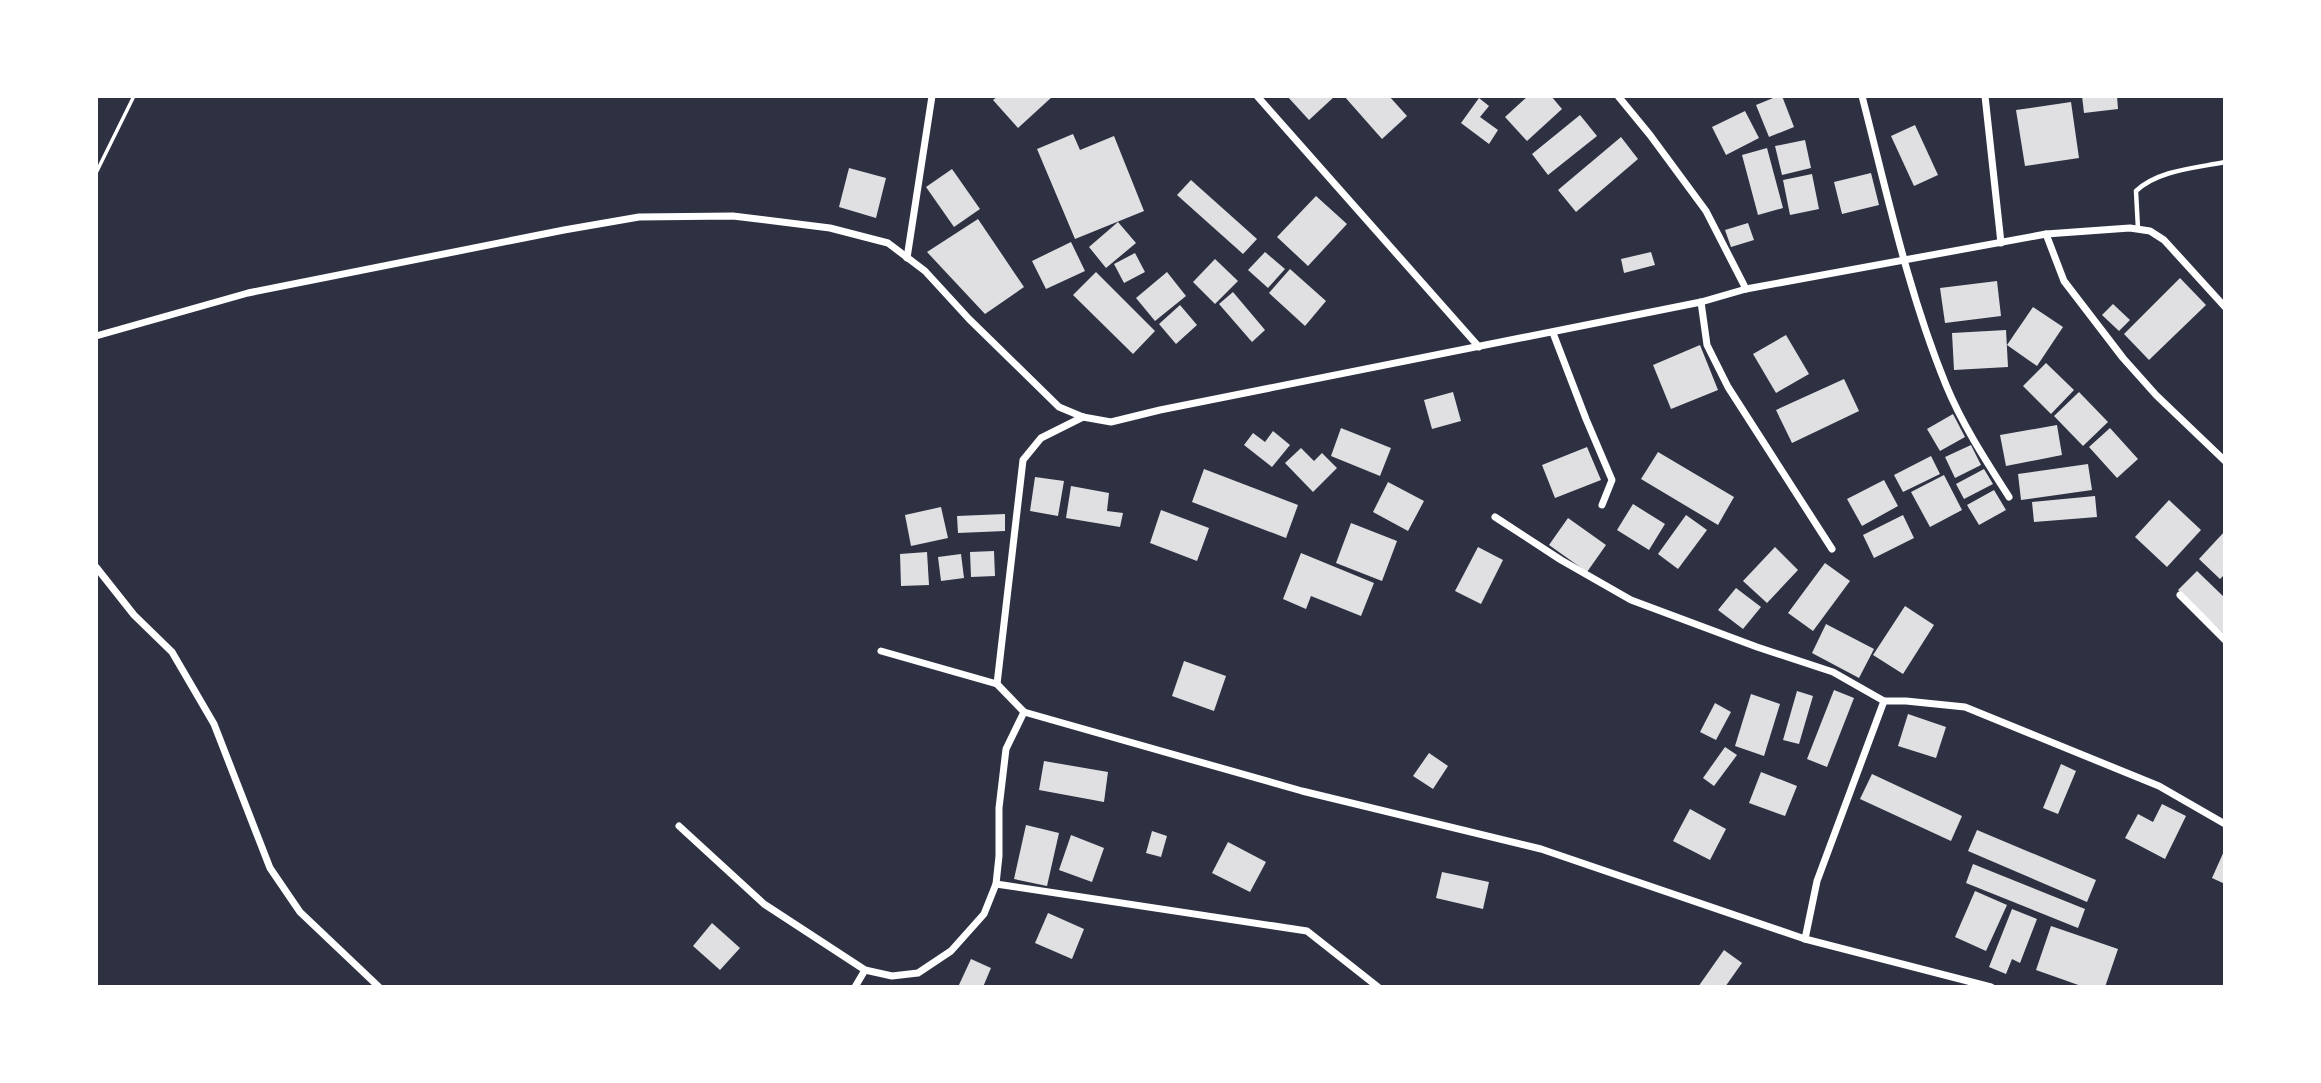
<svg xmlns="http://www.w3.org/2000/svg" width="2321" height="1083" viewBox="0 0 2321 1083" font-family="'Source Sans 3',sans-serif">
  <style>
    .building { fill: #e0e0e3 }
    .lines { fill: none; stroke-linecap: round; stroke-linejoin: round }
    .path { stroke: #fff; stroke-width: 3.5 }
    .service { stroke: #fff; stroke-width: 4.5 }
    .minor { stroke: #fff; stroke-width: 7 }
  </style>
  <rect width="100%" height="100%" fill="#2d3142"/>
  <g class="building">
    <polygon points="998,96 1053,96 1018,128 993,100"/>
    <polygon points="1287,96 1335,96 1309,120"/>
    <polygon points="1344,96 1389,96 1407,116 1382,139"/>
    <polygon points="1528,96 1551,96 1562,109 1527,141 1505,117"/>
    <polygon points="1778,96 1782,96 1794,127 1769,137 1756,105"/>
    <polygon points="2082,96 2117,96 2118,109 2084,113"/>
    <polygon points="1479,98 1489,106 1480,117 1498,130 1489,144 1461,123"/>
    <polygon points="2071,102 2079,158 2025,166 2016,110"/>
    <polygon points="1745,111 1759,138 1726,155 1712,127"/>
    <polygon points="1580,115 1597,136 1548,175 1532,154"/>
    <polygon points="1915,125 1938,175 1914,186 1891,136"/>
    <polygon points="1073,134 1080,150 1114,136 1144,211 1075,239 1037,149"/>
    <polygon points="1621,137 1638,159 1576,212 1558,190"/>
    <polygon points="1805,140 1811,168 1782,175 1775,146"/>
    <polygon points="1767,148 1783,208 1758,215 1742,155"/>
    <polygon points="849,168 886,178 876,218 839,207"/>
    <polygon points="952,169 980,209 954,227 926,187"/>
    <polygon points="1871,173 1879,205 1842,214 1834,182"/>
    <polygon points="1812,174 1819,209 1790,215 1783,180"/>
    <polygon points="1191,180 1257,239 1243,254 1177,195"/>
    <polygon points="1316,196 1347,224 1308,266 1277,237"/>
    <polygon points="978,219 1024,287 985,314 927,252"/>
    <polygon points="1118,222 1136,243 1106,268 1089,247"/>
    <polygon points="1748,223 1754,240 1731,247 1725,230"/>
    <polygon points="1071,242 1085,271 1046,289 1032,261"/>
    <polygon points="1265,252 1285,269 1268,288 1248,270"/>
    <polygon points="1651,252 1655,265 1624,273 1621,259"/>
    <polygon points="1135,253 1145,272 1124,283 1114,264"/>
    <polygon points="1215,259 1238,281 1215,304 1193,282"/>
    <polygon points="1290,269 1326,301 1305,326 1269,293"/>
    <polygon points="1096,272 1155,331 1133,354 1073,295"/>
    <polygon points="1167,272 1186,296 1155,321 1136,298"/>
    <polygon points="2180,278 2206,305 2149,360 2124,334"/>
    <polygon points="1997,281 2001,316 1945,323 1940,288"/>
    <polygon points="1233,292 1265,330 1252,342 1219,304"/>
    <polygon points="2113,304 2130,320 2119,331 2102,315"/>
    <polygon points="1180,305 1197,325 1176,344 1159,324"/>
    <polygon points="2033,307 2063,327 2037,366 2007,345"/>
    <polygon points="2006,330 2008,367 1954,370 1952,333"/>
    <polygon points="1786,335 1809,374 1776,393 1753,354"/>
    <polygon points="1700,345 1718,390 1671,409 1653,365"/>
    <polygon points="2046,363 2074,390 2051,414 2023,386"/>
    <polygon points="1844,379 1859,411 1792,443 1776,410"/>
    <polygon points="1453,392 1461,421 1432,429 1424,400"/>
    <polygon points="2079,392 2108,422 2083,446 2054,416"/>
    <polygon points="1953,414 1965,437 1940,451 1927,429"/>
    <polygon points="2057,425 2062,455 2006,466 2000,435"/>
    <polygon points="1341,428 1391,448 1380,476 1331,456"/>
    <polygon points="2110,428 2138,459 2117,478 2089,447"/>
    <polygon points="1273,431 1290,445 1272,467 1244,445 1253,433 1265,442"/>
    <polygon points="1971,445 1981,465 1955,478 1945,457"/>
    <polygon points="1587,447 1601,480 1555,498 1542,465"/>
    <polygon points="1301,448 1314,461 1322,453 1337,468 1313,492 1285,463"/>
    <polygon points="1658,452 1734,497 1718,525 1641,479"/>
    <polygon points="1931,456 1940,474 1903,492 1894,475"/>
    <polygon points="2088,464 2092,490 2021,500 2018,474"/>
    <polygon points="1204,469 1298,505 1286,538 1192,502"/>
    <polygon points="1984,469 1993,484 1964,499 1956,484"/>
    <polygon points="1944,475 1962,510 1930,527 1911,492"/>
    <polygon points="1035,477 1064,481 1058,516 1030,511"/>
    <polygon points="1884,480 1898,506 1862,526 1847,499"/>
    <polygon points="1388,482 1424,501 1408,531 1373,512"/>
    <polygon points="1071,486 1109,493 1107,511 1123,513 1120,527 1066,518"/>
    <polygon points="1994,490 2006,510 1979,525 1967,505"/>
    <polygon points="2095,496 2097,517 2034,522 2032,502"/>
    <polygon points="2169,500 2201,530 2167,567 2135,537"/>
    <polygon points="1633,504 1665,524 1649,550 1617,530"/>
    <polygon points="941,507 948,538 911,546 905,515"/>
    <polygon points="1161,510 1209,528 1197,561 1150,543"/>
    <polygon points="1005,514 1005,531 958,533 957,516"/>
    <polygon points="1686,515 1707,530 1678,569 1658,554"/>
    <polygon points="1903,515 1914,538 1874,558 1863,535"/>
    <polygon points="1568,518 1606,545 1587,572 1549,545"/>
    <polygon points="1351,523 1397,541 1382,581 1336,563"/>
    <polygon points="2225,531 2225,574 2220,579 2199,559"/>
    <polygon points="1478,547 1503,560 1481,604 1455,591"/>
    <polygon points="1775,547 1798,570 1767,603 1743,581"/>
    <polygon points="994,551 995,576 971,577 970,552"/>
    <polygon points="927,552 929,585 901,586 900,554"/>
    <polygon points="1301,553 1374,583 1361,616 1311,596 1306,609 1283,599"/>
    <polygon points="961,554 964,578 941,581 938,557"/>
    <polygon points="1825,563 1850,581 1813,631 1788,613"/>
    <polygon points="2197,571 2225,598 2225,635 2178,590"/>
    <polygon points="1736,588 1761,607 1743,629 1718,610"/>
    <polygon points="1905,606 1934,625 1903,674 1873,655"/>
    <polygon points="1826,624 1874,649 1859,678 1812,653"/>
    <polygon points="1184,661 1226,676 1214,711 1172,696"/>
    <polygon points="1834,690 1854,698 1827,767 1807,759"/>
    <polygon points="1797,691 1813,696 1799,744 1783,740"/>
    <polygon points="1751,694 1780,704 1764,756 1735,746"/>
    <polygon points="1715,703 1731,712 1716,740 1700,732"/>
    <polygon points="1908,714 1946,727 1936,758 1898,746"/>
    <polygon points="1725,747 1737,755 1714,786 1703,778"/>
    <polygon points="1429,753 1448,766 1433,789 1413,776"/>
    <polygon points="1044,761 1108,772 1104,802 1039,790"/>
    <polygon points="2061,764 2076,771 2058,814 2043,808"/>
    <polygon points="1761,772 1797,786 1785,816 1749,803"/>
    <polygon points="1872,774 1962,816 1951,841 1860,799"/>
    <polygon points="2162,804 2186,816 2165,859 2125,838 2138,814 2153,822"/>
    <polygon points="1690,809 1726,829 1710,860 1673,841"/>
    <polygon points="1026,825 1059,833 1047,886 1014,879"/>
    <polygon points="1977,830 2096,880 2087,902 1968,851"/>
    <polygon points="1152,831 1167,836 1161,857 1146,853"/>
    <polygon points="1071,835 1104,848 1092,882 1059,870"/>
    <polygon points="1228,842 1266,862 1250,892 1212,873"/>
    <polygon points="2225,849 2225,884 2212,878"/>
    <polygon points="1973,864 2085,909 2078,928 1966,883"/>
    <polygon points="1442,872 1489,882 1483,909 1436,898"/>
    <polygon points="1975,891 2007,905 1986,951 1955,937"/>
    <polygon points="2012,909 2037,919 2020,963 2012,959 2006,974 1989,967"/>
    <polygon points="1048,913 1084,929 1072,959 1035,943"/>
    <polygon points="712,923 740,948 720,970 693,946"/>
    <polygon points="2051,926 2118,949 2105,987 2084,987 2036,970"/>
    <polygon points="1724,950 1742,963 1725,987 1698,987"/>
    <polygon points="971,959 991,968 983,987 958,987"/>
  </g>
  <g class="lines">
    <polyline class="path" points="96,173 134,96"/>
    <path class="service" d="M2138 229 2136 191C2158 170 2196 168 2225 162"/>
    <g class="minor">
      <polyline points="1257,96 1479,347"/>
      <polyline points="1618,96 1650,135 1706,211 1746,289"/>
      <path d="M1862 96C1887 193 1908 292 1946 385 1962 424 1986 461 2009 497"/>
      <polyline points="1985,96 2001,243"/>
      <polyline points="2046,234 2064,281 2123,358 2156,395 2225,461"/>
      <polyline points="907,258 932,96"/>
      <polyline points="1701,302 1707,345 1728,387 1832,549"/>
      <polyline points="1553,333 1586,419 1612,480 1602,505"/>
      <polyline points="96,336 248,293 564,230 639,217 733,216 830,228 888,243 925,271 969,319 1059,407 1083,417 1111,422 1160,410 1701,302 1746,289 2046,234 2130,228 2150,231 2164,240 2225,307"/>
      <polyline points="1495,517 1561,560 1631,600 1757,647 1833,672 1884,701 1906,701 1965,707 2159,786 2225,824"/>
      <polyline points="96,567 134,615 172,652 214,724 270,868 300,912 379,987"/>
      <polyline points="2180,595 2225,640"/>
      <polyline points="881,651 997,684 1024,712 1302,791 1541,849 1805,939 1991,987"/>
      <polyline points="997,684 1023,460 1041,438 1083,417"/>
      <polyline points="679,826 764,904 865,970 892,976 918,973 951,951 984,914 996,884 999,856 999,808 1006,749 1024,712"/>
      <polyline points="996,884 1307,931 1378,987"/>
      <polyline points="1805,939 1817,881 1884,701"/>
      <polyline points="855,987 865,970"/>
    </g>
  </g>
  <rect width="2321" height="1083" fill="none" stroke="#ffffff" stroke-width="196"/>
</svg>
